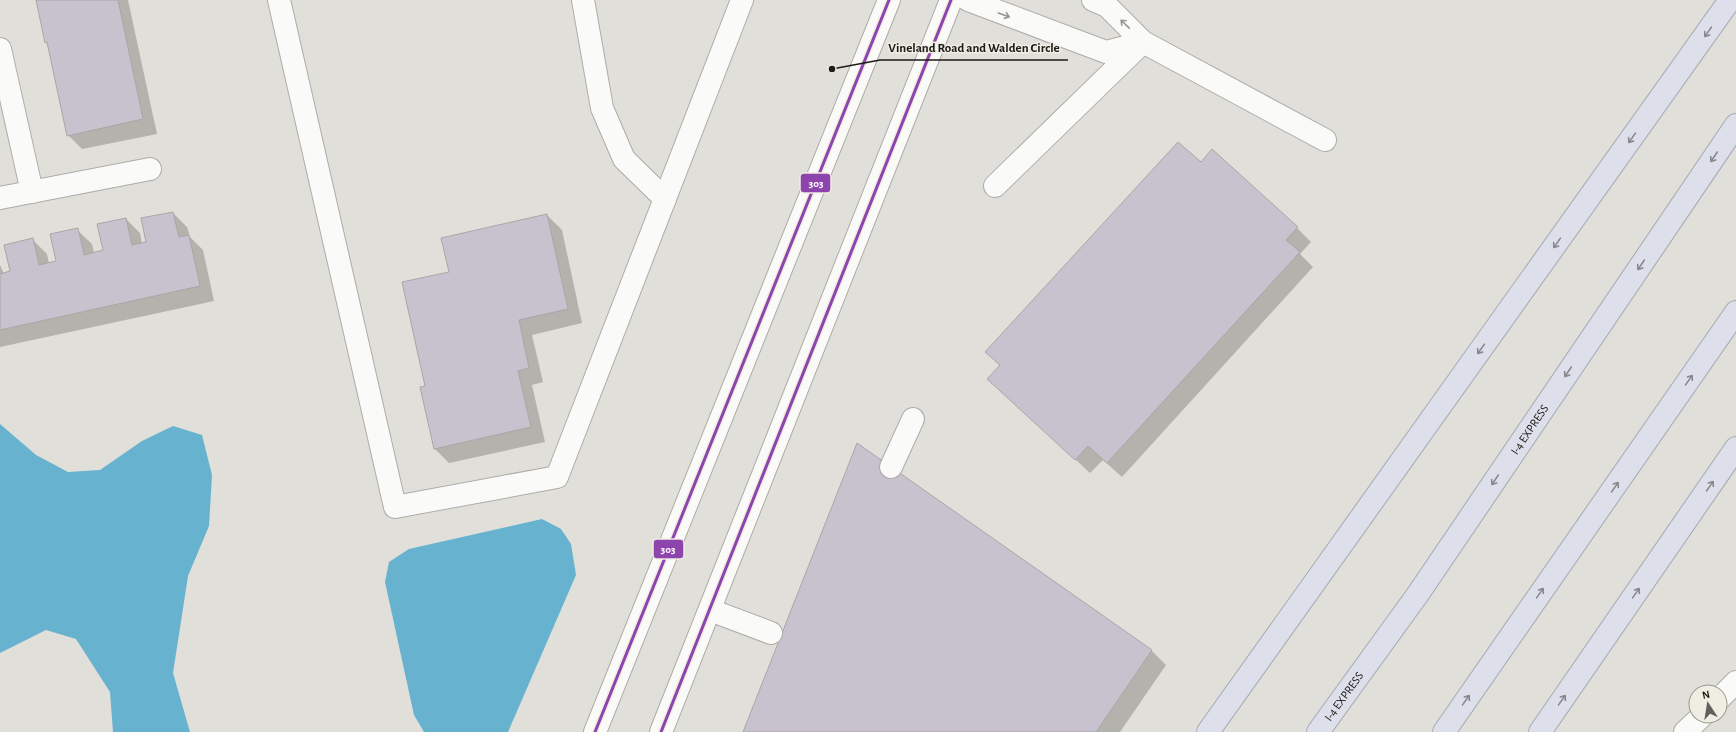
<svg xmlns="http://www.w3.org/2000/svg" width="1736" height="732" viewBox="0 0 1736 732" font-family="'Alegreya Sans',sans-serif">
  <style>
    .water { fill: #67b2ce }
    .shadow { fill: #0003 }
    .building { fill: #c8c2cf; stroke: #a8a7a6 }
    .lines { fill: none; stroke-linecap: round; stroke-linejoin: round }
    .minor-casing { stroke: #adaca8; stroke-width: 24 }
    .highway-casing { stroke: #a5a8b1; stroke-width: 24 }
    .minor { stroke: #fafaf9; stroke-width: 22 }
    .highway { stroke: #dddfea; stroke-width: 22 }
    .bus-1-casing { stroke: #f0ede3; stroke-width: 6 }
    .bus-1 { stroke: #8e44ad; stroke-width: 3 }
    .oneway { stroke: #969694 }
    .oneway2 { stroke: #86878c }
    .labels { text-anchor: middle; stroke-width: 3; stroke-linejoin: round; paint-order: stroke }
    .street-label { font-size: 12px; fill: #1c1b18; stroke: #f0ede3 }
    .leader { fill: none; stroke: #1c1b18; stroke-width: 1.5 }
    .callout-dot { fill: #1c1b18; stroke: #f0ede3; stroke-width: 1.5 }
    .callout-label { font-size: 13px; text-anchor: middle; font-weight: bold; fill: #1c1b18; stroke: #f0ede3; stroke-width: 3; stroke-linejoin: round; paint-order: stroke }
    .line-badge { stroke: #f0ede3; stroke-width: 1.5 }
    .badge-label { font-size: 11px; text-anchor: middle; font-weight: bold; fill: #fff }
  </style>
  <rect width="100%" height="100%" fill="#e0dfd9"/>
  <g class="water">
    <polygon points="0,424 36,455 68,472 100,470 142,441 173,426 202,435 212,475 209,526 188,576 173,673 190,732 113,732 110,692 76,639 46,630 0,653"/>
    <polygon points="542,519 561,529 571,544 576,575 508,732 424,732 414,715 385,582 389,562 409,549"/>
  </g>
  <g class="shadow">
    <polygon points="36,0 128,0 157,134 82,149 68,135 49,45 46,42"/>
    <polygon points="1201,164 1297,228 1311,242 1300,254 1313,267 1122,477 1103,460 1090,473 988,379 1001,366 987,352"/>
    <polygon points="173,213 187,227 190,237 203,250 214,301 0,347 0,265 4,274 11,272 33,240 47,254 49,264 57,262 77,230 92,244 94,253 104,251 126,219 140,233 142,244 147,243"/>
    <polygon points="547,215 562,230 582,323 532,335 543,382 532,385 545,442 449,463 435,449 426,386 450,272"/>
    <polygon points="857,445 1152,651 1166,665 1120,732 744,732"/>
  </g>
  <g class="building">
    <polygon points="36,0 118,0 143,119 67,136 47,42 45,43"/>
    <polygon points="1178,142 1201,162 1212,149 1298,227 1286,240 1300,252 1107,463 1088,446 1075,460 987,379 1000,365 985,352"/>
    <polygon points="173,212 179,237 189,235 200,286 0,330 0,274 10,271 4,245 33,238 39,265 56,261 50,234 78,228 84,255 103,250 97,224 126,218 132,245 146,242 141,218"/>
    <polygon points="547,214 568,309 519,320 529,368 518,371 531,427 434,449 420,387 425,386 402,282 449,272 441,238"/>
    <polygon points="857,443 1152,650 1096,732 743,732"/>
  </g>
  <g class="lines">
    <g class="minor-casing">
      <g id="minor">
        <polyline points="279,0 395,507 557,477 742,0"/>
        <polyline points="583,0 602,108 624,159 665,199"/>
        <polyline points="968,0 1106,52 1143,42 1107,6 1093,0"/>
        <polyline points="0,49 32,192"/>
        <polyline points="995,186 1143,42 1325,140"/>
        <polyline points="0,198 150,169"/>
        <polyline points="891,467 913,419"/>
        <polyline points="710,610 771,633"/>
        <polyline points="1720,698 1736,682"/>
        <polyline points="595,732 889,0"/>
        <polyline points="661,732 951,0"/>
        <polyline points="1685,732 1702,716"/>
      </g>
    </g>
    <g class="highway-casing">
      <g id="highway">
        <polyline points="1208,732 1730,0"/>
        <path id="s1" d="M1318 732 1418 594 1736 125"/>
        <polyline points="1444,732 1736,312"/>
        <polyline points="1540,732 1736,448"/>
      </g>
    </g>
    <use href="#minor" class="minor"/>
    <use href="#highway" class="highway"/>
    <g class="bus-1-casing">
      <g id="bus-1">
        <polyline points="595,732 889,0"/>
        <polyline points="661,732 951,0"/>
      </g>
    </g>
    <use href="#bus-1" class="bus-1"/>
  </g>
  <defs><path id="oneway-shaft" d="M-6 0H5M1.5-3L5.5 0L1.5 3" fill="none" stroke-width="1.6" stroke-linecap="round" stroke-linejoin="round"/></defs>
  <g class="oneway">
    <use href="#oneway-shaft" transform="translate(1004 15) rotate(20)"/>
    <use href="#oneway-shaft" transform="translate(1125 24) rotate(-136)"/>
  </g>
  <g class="oneway2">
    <use href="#oneway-shaft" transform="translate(1708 32) rotate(125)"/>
    <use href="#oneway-shaft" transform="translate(1632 138) rotate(125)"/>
    <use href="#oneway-shaft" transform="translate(1714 157) rotate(124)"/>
    <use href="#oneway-shaft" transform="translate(1557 243) rotate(125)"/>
    <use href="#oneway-shaft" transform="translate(1641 265) rotate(124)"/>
    <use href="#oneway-shaft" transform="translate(1481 349) rotate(125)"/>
    <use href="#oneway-shaft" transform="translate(1568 372) rotate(124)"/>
    <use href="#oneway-shaft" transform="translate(1689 380) rotate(-55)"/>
    <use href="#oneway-shaft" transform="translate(1495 480) rotate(124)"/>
    <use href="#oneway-shaft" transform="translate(1710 486) rotate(-55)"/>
    <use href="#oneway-shaft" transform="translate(1615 487) rotate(-55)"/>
    <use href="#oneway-shaft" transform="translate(1540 593) rotate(-55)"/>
    <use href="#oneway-shaft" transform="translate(1636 593) rotate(-55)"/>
    <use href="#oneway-shaft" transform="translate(1466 700) rotate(-55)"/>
    <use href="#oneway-shaft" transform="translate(1562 700) rotate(-55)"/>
  </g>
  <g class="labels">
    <g class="street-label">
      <text dy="4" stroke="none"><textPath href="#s1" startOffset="369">I-4 EXPRESS</textPath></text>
      <text dy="4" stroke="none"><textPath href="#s1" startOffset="44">I-4 EXPRESS</textPath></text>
    </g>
  </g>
  <path class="leader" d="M832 69L880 60H1068"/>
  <circle class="callout-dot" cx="832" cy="69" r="4"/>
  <g class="callout-label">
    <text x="974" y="52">Vineland Road and Walden Circle</text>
  </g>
  <g class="line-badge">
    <rect x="800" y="173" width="31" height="20" rx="4" fill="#8e44ad"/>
    <rect x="653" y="539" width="31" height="20" rx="4" fill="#8e44ad"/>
  </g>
  <g class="badge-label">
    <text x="816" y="187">303</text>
    <text x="668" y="553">303</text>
  </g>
  <g transform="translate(1708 704) rotate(348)"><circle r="19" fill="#f0ede3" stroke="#9b9992"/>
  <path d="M0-3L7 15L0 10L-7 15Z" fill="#61605c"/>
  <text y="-6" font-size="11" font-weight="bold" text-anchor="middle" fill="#1c1b18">N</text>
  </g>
</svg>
